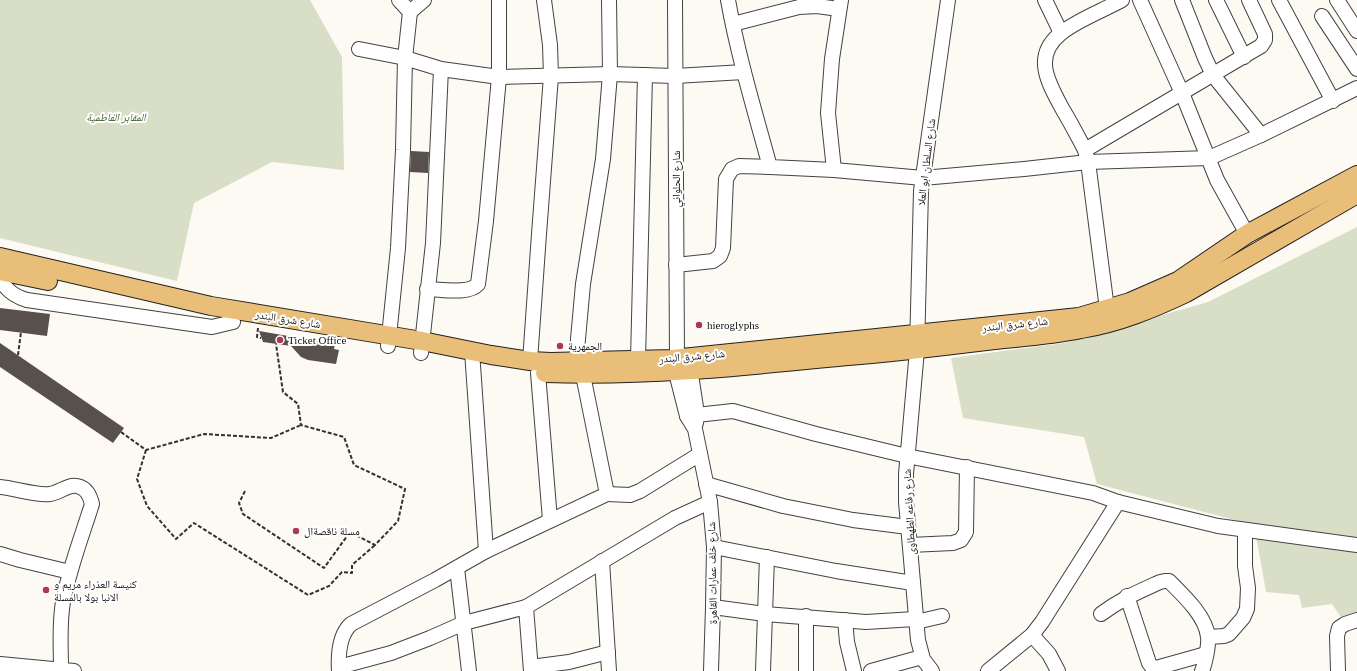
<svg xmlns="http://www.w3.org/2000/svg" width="1357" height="671" viewBox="0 0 1357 671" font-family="'Times New Roman','Noto Naskh Arabic',serif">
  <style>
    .cemetery { fill: #d9dec6 }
    .building { fill: #57504d }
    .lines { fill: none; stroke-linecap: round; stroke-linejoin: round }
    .minor-casing { stroke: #424242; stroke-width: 16 }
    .major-casing { stroke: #202020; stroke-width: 20 }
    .path { stroke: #313131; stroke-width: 2; stroke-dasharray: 4 2; stroke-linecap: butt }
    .minor { stroke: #fff; stroke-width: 14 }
    .major { stroke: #e8be79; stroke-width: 18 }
    .poi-dot { fill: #af384d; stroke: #fff; stroke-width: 1.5 }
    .labels { text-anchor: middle; stroke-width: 4; stroke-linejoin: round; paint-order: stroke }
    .park-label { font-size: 11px; font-style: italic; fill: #3a6027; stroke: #fff }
    .street-label { font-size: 11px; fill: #0f0f0f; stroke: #fff }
    .poi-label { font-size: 11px; fill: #0f0f0f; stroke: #fff; text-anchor: start }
  </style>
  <rect width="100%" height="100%" fill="#fdfaf3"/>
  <g class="cemetery">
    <polygon points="0,0 310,0 342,57 344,170 272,162 194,203 177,281 0,238"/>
    <polygon points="1357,227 1357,616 1343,620 1332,604 1302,608 1299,595 1266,592 1254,525 1097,484 1084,437 963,418 951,358 1064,343 1208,302"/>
  </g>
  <g class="building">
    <polygon points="411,151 429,152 428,173 410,172"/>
    <polygon points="0,308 50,314 47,336 0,330"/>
    <polygon points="259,331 335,344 334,349 339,350 336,364 308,360 301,357 291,346 263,342"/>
    <polygon points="0,343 124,428 113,443 0,367"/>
  </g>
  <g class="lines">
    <g class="minor-casing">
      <g id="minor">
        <polyline points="675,0 677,358"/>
        <path d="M728 0C738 56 755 112 770 167L834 170 923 178 1024 169 1088 162 1209 158 1261 135 1357 88"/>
        <polyline points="1045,0 1061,33"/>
        <polyline points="1140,0 1182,93 1217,180 1247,234"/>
        <polyline points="1182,0 1205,58 1213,75 1261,135"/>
        <polyline points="1216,0 1244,57"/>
        <polyline points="1279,0 1333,101"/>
        <polyline points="1337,0 1357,31"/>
        <polyline points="410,12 424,0"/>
        <polyline points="1322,16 1357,69"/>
        <polyline points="733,24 799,7 817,6 839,9"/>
        <polyline points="359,49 405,58 410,12 399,0"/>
        <polyline points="1085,150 1261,46 1265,40 1265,34 1249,0"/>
        <polyline points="834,170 828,113 832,59 841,0"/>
        <polyline points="676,265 713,261 720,256 723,248 726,179 732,169 739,166 770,167"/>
        <path d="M0 277C5 290 14 296 27 300L212 327 233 322"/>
        <path d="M427 289C441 289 469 295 478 284L486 221 499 77V0"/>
        <path d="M1107 309 1088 162 1085 150C1078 137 1071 123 1063 110 1049 84 1032 57 1060 34 1075 21 1104 10 1122 0"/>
        <polyline points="388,346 398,248 403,150 405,58 441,69 499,77 610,74 675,76 744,72"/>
        <polyline points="472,351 486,551"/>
        <polyline points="421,353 433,243 441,69"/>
        <polyline points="638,360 645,75"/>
        <polyline points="530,361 539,234 551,76 550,45 544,0"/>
        <polyline points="576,361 583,284 603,159 610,74 609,0"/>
        <polyline points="673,361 687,416 695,429 710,502 714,547 713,607 711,671"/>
        <polyline points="689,361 697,414 696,423"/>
        <polyline points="538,373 550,520"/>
        <polyline points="687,416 733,411 816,434 907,456 1093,493 1118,502 1218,526 1357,545"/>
        <polyline points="706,484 783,506 853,520 908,527"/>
        <path d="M0 487C14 488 37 496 50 494 59 493 68 484 77 486 87 488 90 496 92 504 82 536 69 569 63 602 59 624 61 647 61 669"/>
        <polyline points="607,494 630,495 640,491 700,454"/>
        <polyline points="910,545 953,543 961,540 966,532 967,467"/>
        <polyline points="714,547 836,571 913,583"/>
        <polyline points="0,554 20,560 70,572"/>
        <polyline points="602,561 609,671"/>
        <polyline points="457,568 469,671"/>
        <polyline points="1127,596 1149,663 1152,667 1156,668 1206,654"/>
        <polyline points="526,607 531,671"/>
        <polyline points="713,607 765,614 866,622 915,619"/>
        <path d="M1101 614C1121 599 1138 592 1160 582L1165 581H1169C1183 595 1206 616 1208 637 1209 645 1205 664 1202 671"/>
        <polyline points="845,620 847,642 854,671"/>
        <polyline points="916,622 942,616"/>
        <polyline points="1032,635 1049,654 1058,671"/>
        <polyline points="1209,637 1224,636 1229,634 1243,618 1247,609 1248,588 1245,566 1245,530"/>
        <polyline points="0,664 74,671"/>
        <polyline points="339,667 391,653 430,638 464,623 526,607 675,518 710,502"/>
        <polyline points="531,667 569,662 608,652"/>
        <path d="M339 671C338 655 339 635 351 624L435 580 486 551 607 494 583 375"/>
        <polyline points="763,671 767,557"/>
        <polyline points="806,671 806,616"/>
        <polyline points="871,671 922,657"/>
        <polyline points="932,671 923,659 918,640 906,502 906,474 917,350 921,191 948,0"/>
        <polyline points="988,671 1032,635 1042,622 1118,502"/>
        <polyline points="1338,671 1337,636 1339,628 1345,624 1357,620"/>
      </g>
    </g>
    <g class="major-casing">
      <g id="major">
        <polyline points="0,257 211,306 422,341 491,355 530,361 551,362 672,359 1079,317 1130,302 1178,281 1247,234 1357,175"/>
        <polyline points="0,271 48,281"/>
        <path d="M545 373C646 377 747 366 848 356 897 352 945 346 994 340 1023 337 1053 335 1081 329 1118 323 1152 309 1186 293L1357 194"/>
      </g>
    </g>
    <g class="path">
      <polyline points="258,328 257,337 261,338"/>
      <polyline points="18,355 21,332"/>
      <polyline points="121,432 146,450 204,434 271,438 301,425"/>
      <polyline points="146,450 137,479 147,506 176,539 194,523 308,595 329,586 342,572 352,573 352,565 375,545"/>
      <polyline points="245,491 239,503 243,514 324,568 350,532 375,545 398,521 405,489 354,465 344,437 301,425 298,404 283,392 276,344"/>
    </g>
    <use href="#minor" class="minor"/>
    <use href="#major" class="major"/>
  </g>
  <g class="poi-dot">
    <circle cx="699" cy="325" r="4"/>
    <circle cx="280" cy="340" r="4"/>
    <circle cx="560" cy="346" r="4"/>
    <circle cx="296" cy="531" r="4"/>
    <circle cx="46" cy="590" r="4"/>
  </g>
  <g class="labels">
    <g class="park-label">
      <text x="116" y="121">المقابر الفاطمية</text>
    </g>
    <g class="street-label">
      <text transform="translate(926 162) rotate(-83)" y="4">شارع السلطان ابو العلا</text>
      <text transform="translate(676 179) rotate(-90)" y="4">شارع الحلواني</text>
      <text transform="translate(288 319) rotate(9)" y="4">شارع شرق البندر</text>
      <text transform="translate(1015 324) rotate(-6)" y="4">شارع شرق البندر</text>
      <text transform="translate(692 356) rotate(-5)" y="4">شارع شرق البندر</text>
      <text transform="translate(909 512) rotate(-93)" y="4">شارع رفاعه الطهطاوى</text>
      <text transform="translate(712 573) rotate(-91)" y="4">شارع خلف عمارات القاهرة</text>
    </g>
    <g class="poi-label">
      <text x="707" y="329">hieroglyphs</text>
      <text x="288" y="344">Ticket Office</text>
      <text x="568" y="350">الجمهرية</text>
      <text x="304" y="535">مسلة ناقصةال</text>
      <text x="54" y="588">كنيسة العذراء مريم و<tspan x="54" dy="13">الانبا بولا بالمسلة</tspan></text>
    </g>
  </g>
</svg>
